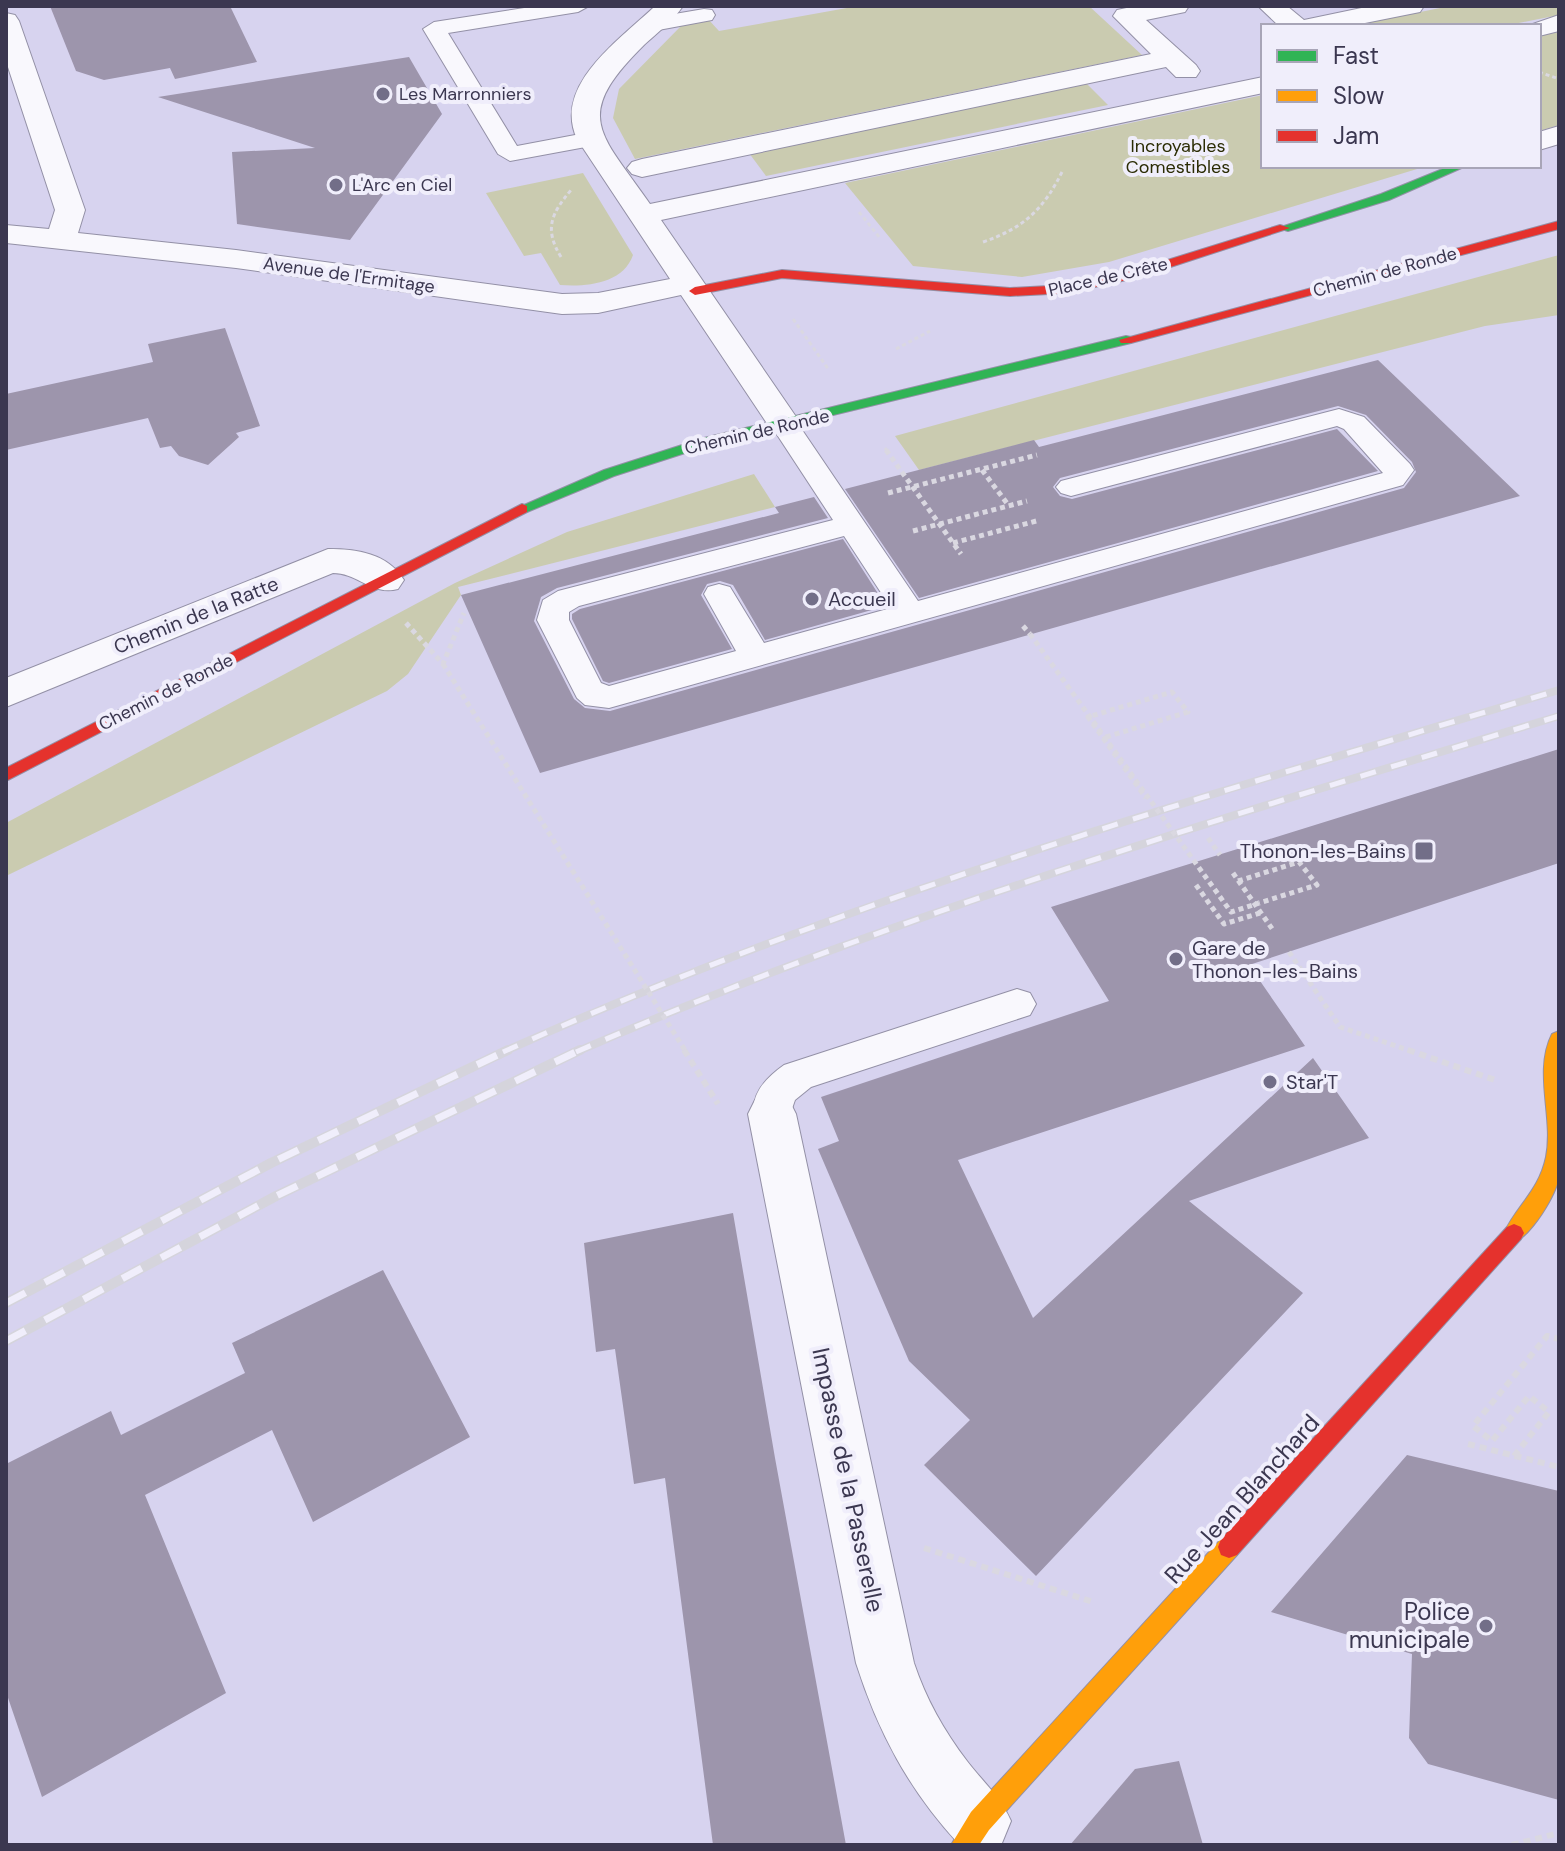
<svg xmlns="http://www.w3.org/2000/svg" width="1565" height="1851" viewBox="0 0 1565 1851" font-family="'DM Sans',sans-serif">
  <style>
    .green { fill: #cacbb0 }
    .building { fill: #9d95ac }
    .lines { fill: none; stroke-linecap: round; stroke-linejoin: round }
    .lane-casing { stroke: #9390a6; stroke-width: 2 }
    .street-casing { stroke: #9390a6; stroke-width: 2 }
    .fast-casing { stroke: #9390a6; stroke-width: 2 }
    .slow-casing { stroke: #9390a6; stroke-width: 2 }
    .jam-casing { stroke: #9390a6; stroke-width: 2 }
    .path-far2 { stroke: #dad8e1; stroke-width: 3; stroke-dasharray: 4 3; stroke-linecap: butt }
    .path-far1 { stroke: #dad8e1; stroke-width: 5; stroke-dasharray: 5 4; stroke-linecap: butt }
    .path { stroke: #dad8e1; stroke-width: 6; stroke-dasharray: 7 5; stroke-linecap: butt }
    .lane { fill: #f9f8fd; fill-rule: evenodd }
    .street { fill: #f9f8fd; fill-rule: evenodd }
    .fast { fill: #30b455; fill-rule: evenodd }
    .slow { fill: #ff9f0a; fill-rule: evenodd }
    .jam { fill: #e5322d; fill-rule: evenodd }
    .rail-far1-casing { stroke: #d5d4dc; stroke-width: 8 }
    .rail-casing { stroke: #d5d4dc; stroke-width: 10 }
    .rail-far1 { stroke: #f0eefb; stroke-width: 5; stroke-dasharray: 16; stroke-linecap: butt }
    .rail { stroke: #f0eefb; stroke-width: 7; stroke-dasharray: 22; stroke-linecap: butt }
    .path-bridge-far1 { stroke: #dad8e1; stroke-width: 5; stroke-dasharray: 5 4; stroke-linecap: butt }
    .path-bridge { stroke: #dad8e1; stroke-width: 6; stroke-dasharray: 7 5; stroke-linecap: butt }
    .poi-dot { fill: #726e88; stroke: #f0eefb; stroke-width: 3 }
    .labels { text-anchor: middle; stroke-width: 8; stroke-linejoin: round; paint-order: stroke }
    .far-poi-label { font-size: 18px; fill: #3b3750; stroke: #f0eefb; text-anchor: start }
    .far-park-label { font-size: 18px; fill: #2b2c04; stroke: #f0eefb }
    .far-street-label { font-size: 18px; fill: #3b3750; stroke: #f0eefb }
    .poi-label { font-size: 20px; fill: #3b3750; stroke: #f0eefb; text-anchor: start }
    .street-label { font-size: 20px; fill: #3b3750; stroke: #f0eefb }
    .near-street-label { font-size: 24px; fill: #3b3750; stroke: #f0eefb }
    .near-poi-label { font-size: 24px; fill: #3b3750; stroke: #f0eefb; text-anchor: end }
  </style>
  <rect width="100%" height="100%" fill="#d7d3ef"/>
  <g class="green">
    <polygon points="858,6 1089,6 1142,55 635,159 613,118 619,89 681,26 708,19 719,31"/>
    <polygon points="1450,6 1559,6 1559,15 1504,26 1351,26"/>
    <polygon points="1559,32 1559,125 1539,131 1539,36"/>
    <polygon points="1085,82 1108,105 766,176 749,153"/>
    <polygon points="1263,95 1263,166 1427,166 1109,262 1022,277 913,266 845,183"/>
    <path d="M583 173 633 255C623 284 586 287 560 285L541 253 524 256 486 193Z"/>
    <polygon points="1559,255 1559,315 1485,326 919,470 895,436"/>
    <polygon points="754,474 775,507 458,587 461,595 408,674 387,691 6,876 6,823 455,583 567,532"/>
  </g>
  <g class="building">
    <polygon points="50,6 230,6 257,62 175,79 170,68 104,80 76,71"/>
    <polygon points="409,57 442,114 350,240 237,224 232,152 315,148 158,97"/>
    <polygon points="225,328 260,426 236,433 239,437 208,465 179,456 171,446 160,448 148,418 6,450 6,394 153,362 148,344"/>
    <polygon points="1378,360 1520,496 540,773 461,595 779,513 775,507 814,497 828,518 557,588 541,597 534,621 574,699 585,708 610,711 1404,488 1416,472 1412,462 1366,415 1338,406 1060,478 1053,487 1060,496 1072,499 1337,429 1378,471 919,598 845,489 1034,440 1039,447"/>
    <polygon points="843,539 886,606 765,640 733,585 720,581 707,584 701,595 732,649 609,683 603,681 572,619 572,614 580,609"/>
    <polygon points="1559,749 1559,863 1249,965 1305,1046 958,1160 1033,1318 1313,1058 1369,1138 1189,1201 1303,1293 1036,1576 924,1465 970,1420 909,1361 818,1149 839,1141 821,1097 1109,1001 1051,907"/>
    <polygon points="733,1213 775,1458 846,1845 713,1845 665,1478 634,1484 615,1349 596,1352 584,1243"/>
    <polygon points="383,1270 470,1437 313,1522 272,1430 145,1495 226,1693 42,1797 6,1692 6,1464 111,1411 121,1435 245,1373 232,1343"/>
    <polygon points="1407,1455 1559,1491 1559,1800 1428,1764 1409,1738 1412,1654 1271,1612"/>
    <polygon points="1179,1761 1203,1845 1070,1845 1135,1769"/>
  </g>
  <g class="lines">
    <g class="lane-casing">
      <g id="lane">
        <polygon points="537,6 589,6 578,12 448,33 517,146 591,132 603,139 591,146 510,161 498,154 423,29 434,22"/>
        <polygon points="704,9 712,10 715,15 712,20 653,31 642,24 645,19"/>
        <path d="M1339 409 1364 417 1410 464 1414 470 1403 485 609 708 585 705 577 698 537 620 543 600 558 591 833 520 770 424 774 418H794L918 601 1383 473 1344 429 1337 426 1071 496 1061 493 1056 487 1061 481ZM844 536 891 608 764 643 730 587 719 584 708 587 704 594 736 651 609 686 601 683 569 620V612L579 606Z"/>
        <path d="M1017 989 1030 993 1036 1004 1030 1015 811 1087 795 1100 786 1126 772 1130 758 1126C745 1099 764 1079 784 1065Z"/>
      </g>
    </g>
    <g class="street-casing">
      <g id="street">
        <path d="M655 6H683C673 21 657 33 644 45 571 117 600 132 650 204L1263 77V93L661 220 801 424 796 431 784 434 772 431 681 295 598 313 562 314 236 268 6 243V225L49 229 55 210 6 61V13L15 15 19 21 85 210 78 233 236 250 562 294 598 293 670 279 577 139C552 85 621 39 655 6Z"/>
        <polygon points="1136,6 1189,6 1185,12 1146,20 1196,65 1200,71 1196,77 1176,77 1166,67 642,177 632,174 627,168 632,162 642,159 1151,54 1113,16 1117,10"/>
        <polygon points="1258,6 1287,6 1304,20 1371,6 1424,6 1420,12 1350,26 1279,26"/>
        <polygon points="1559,15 1559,31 1539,36 1539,26 1527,26"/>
        <polygon points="1559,126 1559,144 1539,150 1539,132"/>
        <path d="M328 549C357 549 387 553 404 580L398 589C372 596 358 573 333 573L6 707V678Z"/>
        <path d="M772 1094 789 1100 796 1114 914 1663C926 1699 944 1731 967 1761 983 1782 1000 1796 1011 1821L1002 1843 996 1845 958 1843C909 1790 878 1732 856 1663L748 1114 755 1100Z"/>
      </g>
    </g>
    <g class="fast-casing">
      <g id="fast">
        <polygon points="1450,166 1466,166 1389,200 1288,231 1278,228 1381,194"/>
        <polygon points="1126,336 1131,337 1131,343 713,444 614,476 527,512 517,512 515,509 604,470 704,438"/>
      </g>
    </g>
    <g class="slow-casing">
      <g id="slow">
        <path d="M1559 1031C1559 1078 1564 1130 1559 1176 1557 1194 1531 1236 1514 1242L1507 1239 1504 1233C1517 1205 1539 1191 1546 1157 1554 1117 1533 1072 1552 1034Z"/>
        <polygon points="1229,1536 1237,1539 1240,1547 1237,1555 989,1830 979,1845 951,1845 971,1812 1221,1539"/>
      </g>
    </g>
    <g class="jam-casing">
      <g id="jam">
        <polygon points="1559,221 1559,229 1131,343 1121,343 1119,340"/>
        <polygon points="1280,225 1290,228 1140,277 1068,293 1010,296 782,278 695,295 689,291 695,287 782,270 1010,288 1068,285 1132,271"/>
        <polygon points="522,504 527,506 527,512 6,781 6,768"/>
        <polygon points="1514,1224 1521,1227 1524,1233 1521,1239 1237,1555 1229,1558 1221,1555 1218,1547 1221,1539 1507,1227"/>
      </g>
    </g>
    <g class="path-far2">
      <polyline points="1539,72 1559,79"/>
      <polyline points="859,212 880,238"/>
      <path d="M983 242C1024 228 1044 209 1063 170"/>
      <path d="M561 257C544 229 551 214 571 190"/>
      <polyline points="793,319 829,370"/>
      <polyline points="896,349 930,331"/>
      <polyline points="885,448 888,452"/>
    </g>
    <g class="path-far1">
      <polyline points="886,450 961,554"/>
      <polyline points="982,470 1009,506"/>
      <polyline points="888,493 1037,455"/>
      <polyline points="913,531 1027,501"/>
      <polyline points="953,543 1040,520"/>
      <polyline points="406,623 443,664 464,613"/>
      <polyline points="1023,626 1030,634"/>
      <polyline points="1106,737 1188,712 1172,692 1088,717 1146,798"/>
      <polyline points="1208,838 1220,855"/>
      <polyline points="1233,873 1273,930"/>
      <polyline points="1238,881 1299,862 1317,885 1259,903"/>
      <polyline points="1196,885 1224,924 1260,913"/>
      <polyline points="1289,952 1340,1027 1414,1052"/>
    </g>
    <g class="path">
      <polyline points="1408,1050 1498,1081"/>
      <polyline points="1468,1444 1559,1467"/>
      <polyline points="1514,1456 1549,1412 1529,1396 1492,1441 1473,1426 1547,1336 1559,1339"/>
      <polyline points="924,1548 1093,1602"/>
      <polyline points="1512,1845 1559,1833"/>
    </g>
    <use href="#lane" class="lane"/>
    <use href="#street" class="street"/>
    <use href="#fast" class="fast"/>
    <use href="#slow" class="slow"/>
    <use href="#jam" class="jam"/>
    <g class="rail-far1-casing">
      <g id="rail-far1">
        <path d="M503 1052C843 899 1203 797 1559 690"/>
        <path d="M576 1052C894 914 1227 817 1559 716"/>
      </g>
    </g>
    <g class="rail-casing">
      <g id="rail">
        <polyline points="6,1303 271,1163 508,1050"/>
        <polyline points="6,1341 276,1196 580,1050"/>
      </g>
    </g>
    <use href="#rail-far1" class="rail-far1"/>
    <use href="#rail" class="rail"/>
    <g class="path-bridge-far1">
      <polyline points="1030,634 1231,912 1259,903"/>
      <polyline points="443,664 686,1052"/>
    </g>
    <polyline class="path-bridge" points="684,1050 718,1104"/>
  </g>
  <g class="poi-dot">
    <circle cx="383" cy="94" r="8"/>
    <circle cx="336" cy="185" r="8"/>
    <circle cx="812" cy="599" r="8"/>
    <rect x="1414" y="841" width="20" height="20" rx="4"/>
    <circle cx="1176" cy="959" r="8"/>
    <circle cx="1270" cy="1082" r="8"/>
    <circle cx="1486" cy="1626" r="8"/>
  </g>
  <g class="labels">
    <g class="far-poi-label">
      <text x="399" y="100">Les Marronniers</text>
      <text x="352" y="191">L'Arc en Ciel</text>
    </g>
    <g class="far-park-label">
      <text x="1178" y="152">Incroyables<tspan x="1178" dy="21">Comestibles</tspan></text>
    </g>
    <g class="far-street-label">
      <text transform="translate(1385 272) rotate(-15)" y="6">Chemin de Ronde</text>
      <text transform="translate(349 275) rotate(8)" y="6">Avenue de l'Ermitage</text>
      <text transform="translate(1108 277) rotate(-13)" y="6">Place de Crête</text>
      <text transform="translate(757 432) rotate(-13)" y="6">Chemin de Ronde</text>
      <text transform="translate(166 692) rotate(-27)" y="6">Chemin de Ronde</text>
    </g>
    <g class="poi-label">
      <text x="828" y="606">Accueil</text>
      <text x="1406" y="858" text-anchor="end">Thonon-les-Bains</text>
      <text x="1192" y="955">Gare de<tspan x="1192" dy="23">Thonon-les-Bains</tspan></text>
      <text x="1286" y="1089">Star'T</text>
    </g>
    <g class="street-label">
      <text transform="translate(196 615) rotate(-22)" y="7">Chemin de la Ratte</text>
    </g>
    <g class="near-street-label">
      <text transform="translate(848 1480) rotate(78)" y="8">Impasse de la Passerelle</text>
      <text transform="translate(1242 1499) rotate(-48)" y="8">Rue Jean Blanchard</text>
    </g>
    <g class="near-poi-label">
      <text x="1470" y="1620">Police<tspan x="1470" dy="28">municipale</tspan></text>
    </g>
  </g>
  <rect width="1565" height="1851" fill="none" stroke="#3b3750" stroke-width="16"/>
  <rect x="1261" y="24" width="280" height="144" fill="#f0eefb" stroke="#a8a5b7" stroke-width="2"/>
  <rect x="1277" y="50" width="40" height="12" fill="#30b455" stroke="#a8a5b7" stroke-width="2"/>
  <text x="1333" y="64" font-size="24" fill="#3b3750">Fast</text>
  <rect x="1277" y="90" width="40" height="12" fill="#ff9f0a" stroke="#a8a5b7" stroke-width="2"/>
  <text x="1333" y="104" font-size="24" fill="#3b3750">Slow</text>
  <rect x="1277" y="130" width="40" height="12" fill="#e5322d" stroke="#a8a5b7" stroke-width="2"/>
  <text x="1333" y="144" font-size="24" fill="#3b3750">Jam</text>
</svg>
